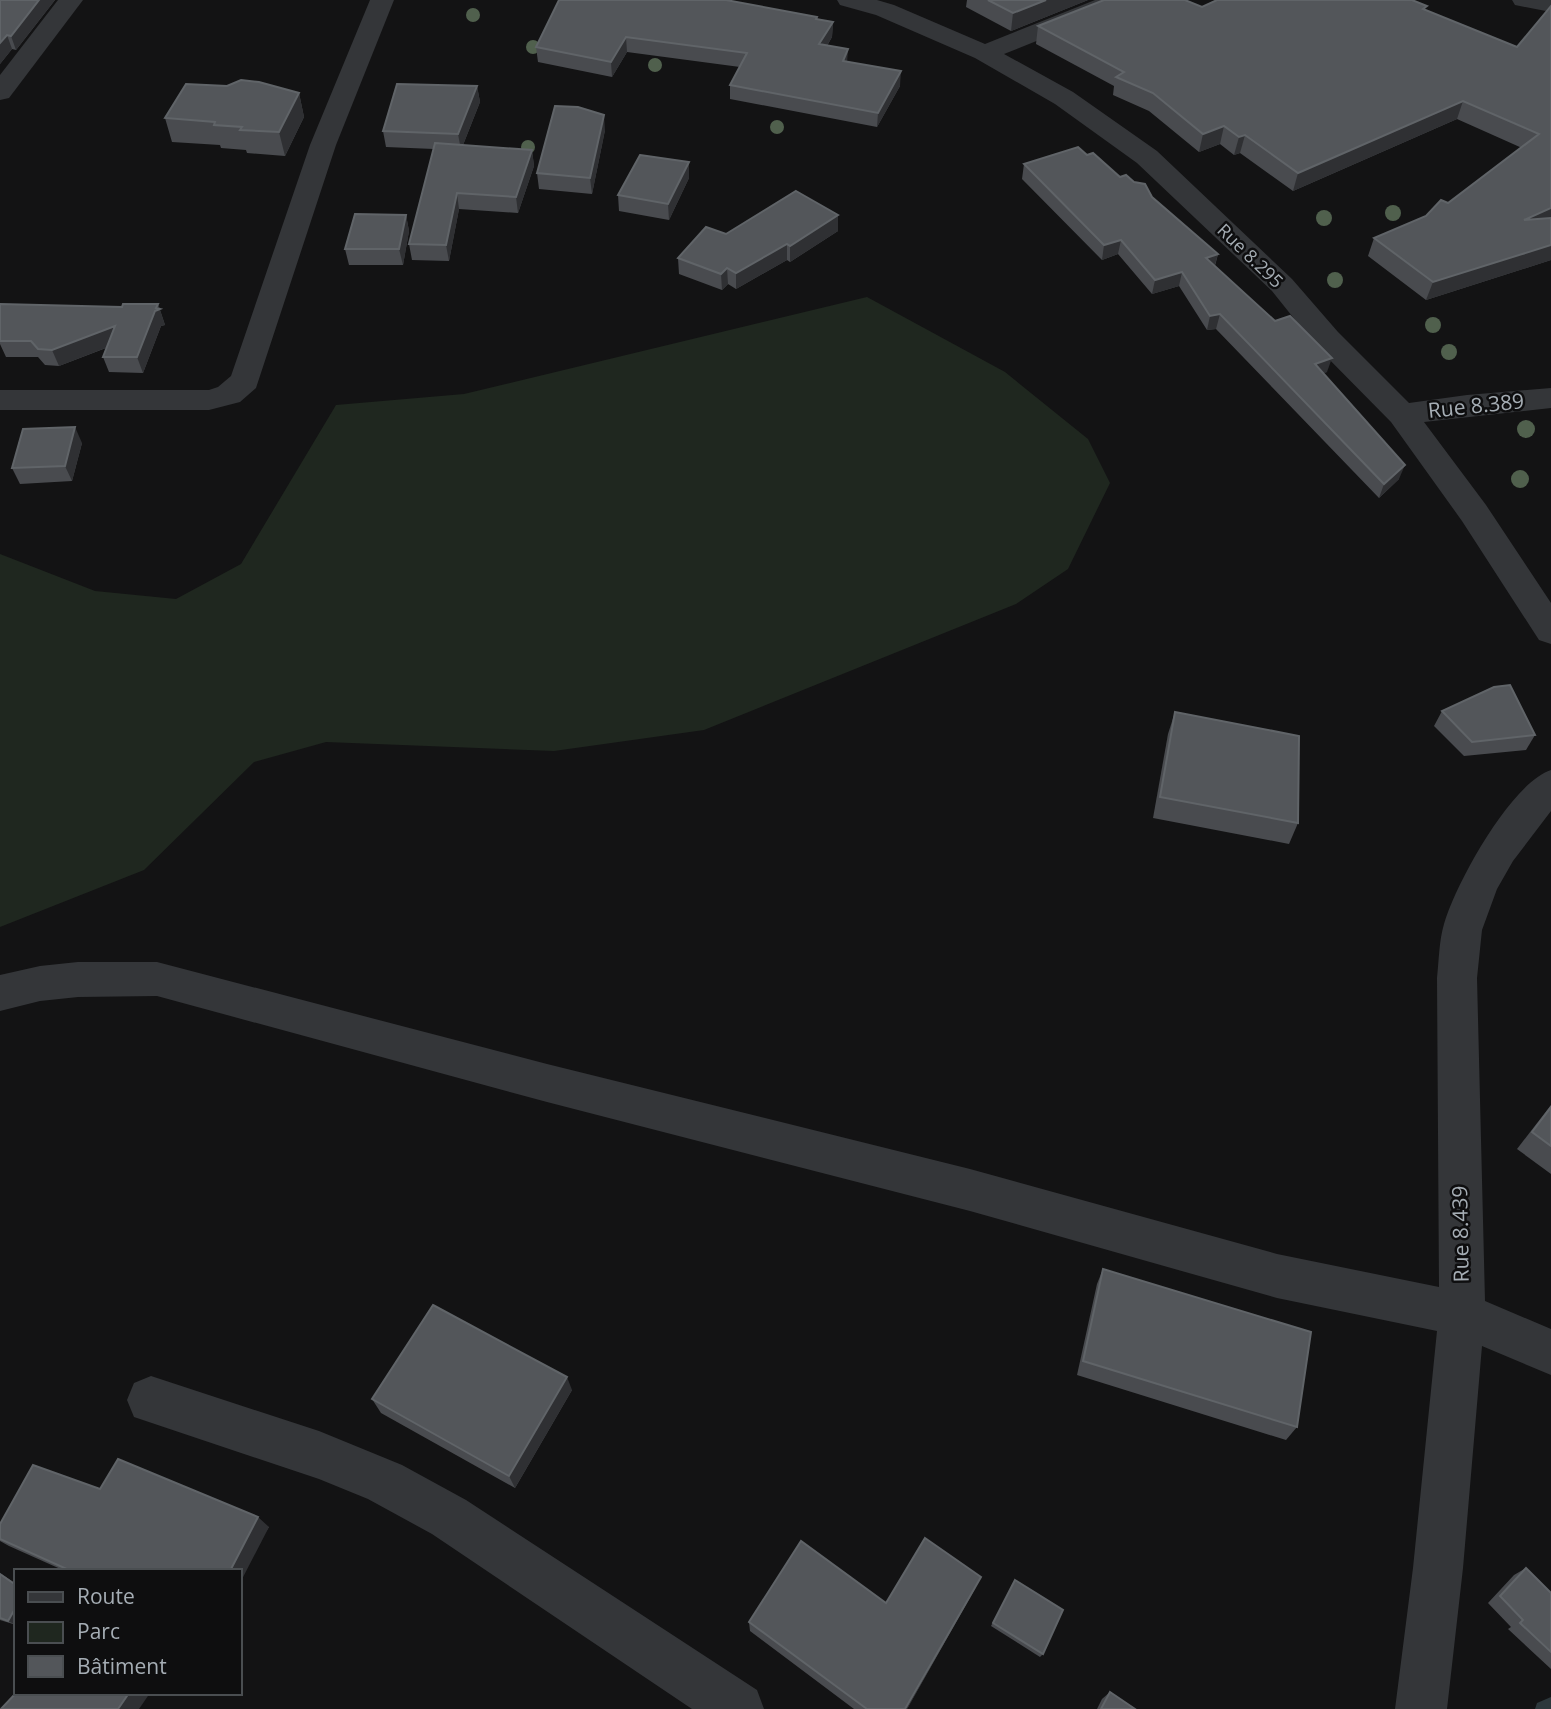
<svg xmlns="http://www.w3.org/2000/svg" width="1551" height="1709" viewBox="0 0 1551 1709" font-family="'Open Sans',sans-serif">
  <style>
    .green { fill: #1f271f }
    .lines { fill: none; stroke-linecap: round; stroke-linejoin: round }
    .stream { fill: #2d383c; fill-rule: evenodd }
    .minor { fill: #343639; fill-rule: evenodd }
    .tree { fill: #50604d }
    .wall { fill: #494b4f }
    .shaded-wall { fill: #2f3033 }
    .building { fill: #53565a; stroke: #606468; stroke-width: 2 }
    .labels { text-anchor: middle; stroke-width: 5; stroke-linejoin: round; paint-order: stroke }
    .far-street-label { font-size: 18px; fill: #a5adb4; stroke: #0e0e0f }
    .street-label { font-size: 21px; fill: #a5adb4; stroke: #0e0e0f }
  </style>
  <rect width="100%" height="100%" fill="#131314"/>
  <polygon class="green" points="867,297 1005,372 1088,439 1110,483 1068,569 1016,604 704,730 554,751 326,742 254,762 144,870 0,927 0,554 95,591 176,599 241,564 336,405 464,394"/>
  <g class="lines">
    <polygon class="stream" points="1551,1697 1551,1709 1535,1709 1537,1703"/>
    <g class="minor">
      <polygon points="58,0 83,0 9,98 0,100 0,75"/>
      <polygon points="370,0 394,0 336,145 256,388 240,402 209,410 0,410 0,390 209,390 218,387 231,376 310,145"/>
      <polygon points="837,0 877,0 894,5 985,44 1095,0 1129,0 1126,5 1004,54 1073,92 1157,151 1292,279 1338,332 1409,403 1467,395 1551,388 1551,408 1424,422 1486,505 1551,603 1551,644 1539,640 1462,521 1391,422 1316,346 1272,291 1137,163 1055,104 975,58 876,15 840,5"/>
      <polygon points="1512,0 1551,0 1551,12 1515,5"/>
      <path d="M1551 770V811L1513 861 1497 889 1482 930 1477 978 1485 1301 1551 1329V1375L1482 1346 1463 1568 1447 1709H1395L1413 1568 1437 1331 1277 1298 970 1211 547 1102 157 996 78 997 40 1001 0 1011V975L40 966 78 962H157L547 1064 970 1169 1277 1254 1439 1287 1437 978C1439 960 1439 941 1444 924 1456 883 1511 783 1551 770Z"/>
      <polygon points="151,1376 319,1431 402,1465 466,1500 757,1690 764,1709 692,1709 432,1534 368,1499 319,1479 134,1417 127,1400 134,1383"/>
    </g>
  </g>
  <g class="tree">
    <circle cx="473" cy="15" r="7"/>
    <circle cx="533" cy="47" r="7"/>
    <circle cx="655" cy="65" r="7"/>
    <circle cx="777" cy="127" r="7"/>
    <circle cx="528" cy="147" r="7"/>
    <circle cx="1393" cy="213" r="8"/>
    <circle cx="1324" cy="218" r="8"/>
    <circle cx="1335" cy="280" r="8"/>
    <circle cx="1433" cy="325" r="8"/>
    <circle cx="1449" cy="352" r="8"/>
    <circle cx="1526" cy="429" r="9"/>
    <circle cx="1520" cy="479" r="9"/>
  </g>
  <g class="wall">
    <polygon points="0,0 55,0 16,50 12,49 0,64"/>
    <polygon points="559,0 817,19 833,22 832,37 827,46 847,62 900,86 877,127 730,99 730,85 740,67 627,52 612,77 538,62 536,47"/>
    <polygon points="967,0 1088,0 1011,31 966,7"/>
    <polygon points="1551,6 1551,260 1426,300 1368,256 1374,238 1426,216 1448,203 1522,148 1457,119 1293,191 1240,153 1234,155 1220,144 1199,152 1149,111 1113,95 1114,86 1036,44 1038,26 1202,7 1426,10 1517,47"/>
    <polygon points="477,86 480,102 463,145 532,150 534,166 518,213 459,209 449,261 412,260 409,244 434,149 386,147 383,131"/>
    <polygon points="299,93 304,117 285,156 247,153 246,150 221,148 220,145 172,142 165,118"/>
    <polygon points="605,130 592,194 539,189 537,173"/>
    <polygon points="1087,155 1152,197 1218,254 1215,266 1327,372 1323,373 1399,479 1379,498 1216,329 1207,330 1179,286 1152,294 1118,254 1102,260 1022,179 1024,164"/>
    <polygon points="689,178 669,220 619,211 618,195"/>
    <polygon points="406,215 409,231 403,265 349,265 345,249"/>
    <polygon points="838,215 838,231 790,262 787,260 736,289 728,284 722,290 679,274 678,258 726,234"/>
    <polygon points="0,304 122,307 158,304 165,325 161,326 143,373 109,372 103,357 106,348 59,366 45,365 38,357 6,357 0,344"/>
    <polygon points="82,443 72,481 20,484 12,468"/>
    <polygon points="1442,711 1535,735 1526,750 1464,756 1434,726"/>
    <polygon points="1175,712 1298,823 1289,844 1153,818 1168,734"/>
    <polygon points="1551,1105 1551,1174 1517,1149"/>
    <polygon points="1103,1269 1297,1427 1286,1440 1077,1375 1097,1284"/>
    <polygon points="572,1390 515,1488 381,1413 372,1399"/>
    <polygon points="100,1489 269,1527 240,1571 65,1571 9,1546 0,1541 0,1524"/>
    <polygon points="1526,1568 1551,1593 1551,1669 1508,1629 1511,1627 1488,1603 1514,1575"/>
    <polygon points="0,1573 16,1584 16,1625 0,1620"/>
    <polygon points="1015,1580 1043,1654 1040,1657 991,1626"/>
    <polygon points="976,1587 907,1709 854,1709 750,1631 749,1622 886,1603"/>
    <polygon points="1110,1692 1135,1709 1097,1709 1102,1699"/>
  </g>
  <g class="shaded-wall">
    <polygon points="39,0 55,0 16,50 11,36"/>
    <polygon points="1046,0 1088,0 1011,31 1013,13"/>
    <polygon points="833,22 832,37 819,59 819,44"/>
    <polygon points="7,35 12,49 0,64 0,43"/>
    <polygon points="626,37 627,52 612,77 611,62"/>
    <polygon points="848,49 847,64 843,61"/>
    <polygon points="901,71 900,86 877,127 878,113"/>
    <polygon points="477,86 480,102 461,150 458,134"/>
    <polygon points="299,93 304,117 285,156 279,132"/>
    <polygon points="1463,101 1457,119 1293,191 1298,173"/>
    <polygon points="604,115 605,130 592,194 590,178"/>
    <polygon points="1224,126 1220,144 1199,152 1203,134"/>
    <polygon points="1245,135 1240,153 1234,155 1239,137"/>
    <polygon points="532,150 534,166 518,213 516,197"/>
    <polygon points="689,162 689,178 669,220 668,204"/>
    <polygon points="457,193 459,209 449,261 446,245"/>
    <polygon points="1551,208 1551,223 1524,220"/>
    <polygon points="406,215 409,231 403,265 399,249"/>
    <polygon points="838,215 838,231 790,262 790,246"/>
    <polygon points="1121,240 1118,254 1102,260 1104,245"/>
    <polygon points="787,244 787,260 736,289 736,273"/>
    <polygon points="1551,245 1551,260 1426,300 1433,282"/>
    <polygon points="1218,254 1214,268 1206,258"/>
    <polygon points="727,268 728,284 722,290 721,274"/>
    <polygon points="1182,272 1179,286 1152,294 1155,280"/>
    <polygon points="158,304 165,325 161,326 143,373 137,357"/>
    <polygon points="1220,314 1216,329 1207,330 1210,316"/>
    <polygon points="115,326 121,342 59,366 52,350"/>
    <polygon points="1332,358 1327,372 1310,378 1315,364"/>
    <polygon points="75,427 82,443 72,481 65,466"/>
    <polygon points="1405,465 1399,479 1379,498 1384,484"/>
    <polygon points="567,1377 572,1390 515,1488 509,1476"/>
    <polygon points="258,1517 269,1527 240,1583 240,1571 230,1571"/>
    <polygon points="0,1573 16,1584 16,1585 0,1574"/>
    <polygon points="981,1577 907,1709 905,1709"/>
    <polygon points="16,1607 16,1625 8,1621"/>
    <polygon points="129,1693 150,1693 139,1709 118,1709"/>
  </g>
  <g class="building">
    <polygon points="0,0 39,0 11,36 7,35 0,43"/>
    <polygon points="559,0 726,0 817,17 816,19 833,22 819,44 848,49 843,61 901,71 878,113 730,85 747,53 626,37 611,62 536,47"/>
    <polygon points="988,0 1046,0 1013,13"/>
    <polygon points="1104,0 1185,0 1202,7 1217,0 1412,0 1427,6 1423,9 1517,47 1551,6 1551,208 1524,220 1551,218 1551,245 1433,282 1374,238 1426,216 1441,200 1448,203 1539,134 1463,101 1298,173 1245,135 1239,137 1224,126 1203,134 1153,93 1116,77 1124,72 1038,26"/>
    <polygon points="241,80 259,82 299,93 279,132 240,130 242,127 214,125 215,122 165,118 186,84 227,86"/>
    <polygon points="397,84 477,86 458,134 383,131"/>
    <polygon points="555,106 578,107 604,115 590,178 537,173"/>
    <polygon points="435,143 532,150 516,197 457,193 446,245 409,244"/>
    <polygon points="1078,147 1087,155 1093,153 1120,177 1126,175 1134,182 1145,184 1152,197 1218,254 1206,258 1275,321 1290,316 1332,358 1315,364 1405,465 1384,484 1220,314 1210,316 1182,272 1155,280 1121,240 1104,245 1024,164"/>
    <polygon points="640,155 689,162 668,204 618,195"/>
    <polygon points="796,191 838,215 790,246 787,244 736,273 727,268 721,274 678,258 706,227 726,234"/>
    <polygon points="355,214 406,215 399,249 345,249"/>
    <polygon points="0,304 122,307 123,304 158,304 156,308 160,309 155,311 137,357 103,357 115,326 52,350 38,349 31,341 0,341"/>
    <polygon points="75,427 65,466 12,468 23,429"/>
    <polygon points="1510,685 1535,735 1472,742 1442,711 1494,687"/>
    <polygon points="1175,712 1299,736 1298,823 1160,797"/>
    <polygon points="1551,1107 1551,1146 1532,1132"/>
    <polygon points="1103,1269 1311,1332 1297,1427 1083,1361"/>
    <polygon points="433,1305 567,1377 509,1476 372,1399"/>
    <polygon points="118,1459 258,1517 230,1571 71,1571 0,1539 0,1524 33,1465 100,1489"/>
    <polygon points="925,1538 981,1577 905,1709 867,1709 749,1622 801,1541 886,1603"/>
    <polygon points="1526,1568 1551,1593 1551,1652 1520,1623 1523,1620 1500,1596"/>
    <polygon points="0,1574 16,1585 16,1607 8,1621 0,1618"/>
    <polygon points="1015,1580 1063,1610 1043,1654 993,1623"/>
    <polygon points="1110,1692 1135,1709 1101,1709"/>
    <polygon points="16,1693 129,1693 118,1709 1,1709"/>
  </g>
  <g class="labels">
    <g class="far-street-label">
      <text transform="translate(1250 256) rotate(44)" y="6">Rue 8.295</text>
    </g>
    <g class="street-label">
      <text transform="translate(1476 406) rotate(-6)" y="7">Rue 8.389</text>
      <text transform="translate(1461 1234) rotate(-91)" y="7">Rue 8.439</text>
    </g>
  </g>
  <rect x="14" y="1569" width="228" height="126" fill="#0e0e0f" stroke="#4a4e51" stroke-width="2"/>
  <rect x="28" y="1592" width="35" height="10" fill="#343639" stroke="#4a4e51" stroke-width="2"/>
  <text x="77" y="1604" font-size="21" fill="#a5adb4">Route</text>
  <rect x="28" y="1622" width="35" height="21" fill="#1f271f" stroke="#4a4e51" stroke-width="2"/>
  <text x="77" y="1639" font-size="21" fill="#a5adb4">Parc</text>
  <rect x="28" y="1656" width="35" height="21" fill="#53565a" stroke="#4a4e51" stroke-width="2"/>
  <text x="77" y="1674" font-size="21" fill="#a5adb4">Bâtiment</text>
</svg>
